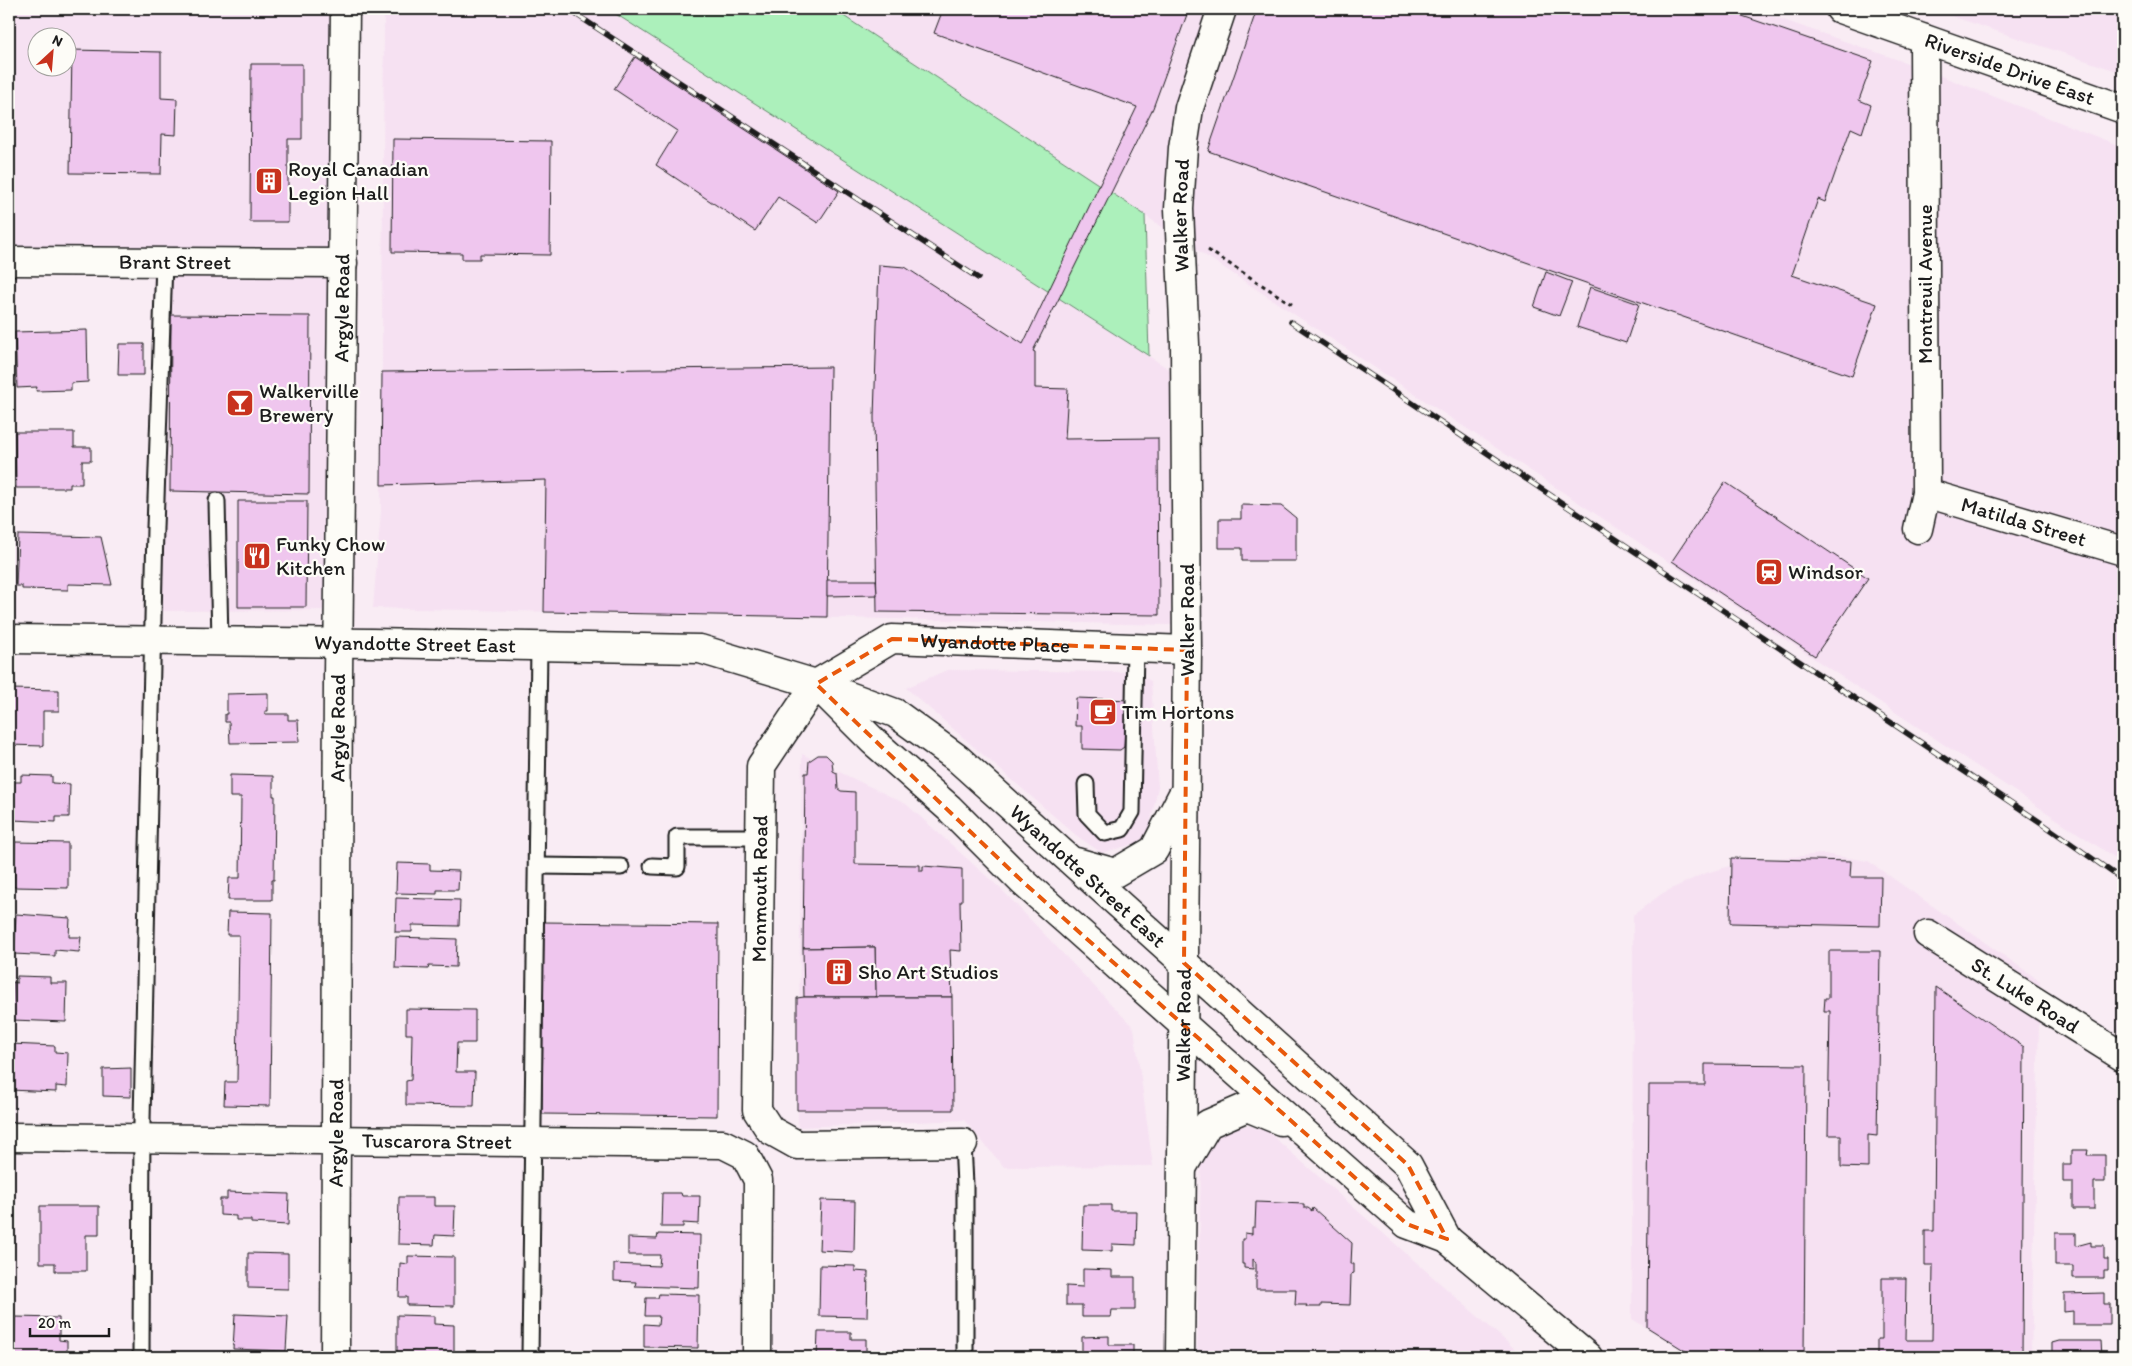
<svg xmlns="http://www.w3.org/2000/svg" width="2132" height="1366" viewBox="0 0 2132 1366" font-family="Itim,sans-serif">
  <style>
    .built { fill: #f6e1f2; fill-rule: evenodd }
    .green { fill: #acf0bb; stroke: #64866c }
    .building { fill: #efc6ee; stroke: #1c1c1c }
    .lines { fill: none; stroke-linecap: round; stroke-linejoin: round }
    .lane-casing { stroke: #1c1c1c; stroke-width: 19 }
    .street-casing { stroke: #1c1c1c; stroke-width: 31 }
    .secondary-casing { stroke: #1c1c1c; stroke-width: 31 }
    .path { stroke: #1c1c1c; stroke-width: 3; stroke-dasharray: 4 4; stroke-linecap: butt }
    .lane { stroke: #fdfcf7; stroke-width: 15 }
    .street { stroke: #fdfcf7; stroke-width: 28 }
    .secondary { stroke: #fdfcf7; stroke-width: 28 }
    .rail-casing { stroke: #1c1c1c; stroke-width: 5.5 }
    .rail { stroke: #fdfcf7; stroke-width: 4; stroke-dasharray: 11; stroke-linecap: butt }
    .marked { fill: none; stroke: #e8590c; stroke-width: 4; stroke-dasharray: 10 6; stroke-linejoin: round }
    .labels { text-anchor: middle; stroke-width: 4.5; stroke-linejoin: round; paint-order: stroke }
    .street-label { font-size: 21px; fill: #1c1c1c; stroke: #fdfcf7 }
    .poi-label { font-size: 21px; fill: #1c1c1c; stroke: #fdfcf7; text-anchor: start }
  </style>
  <rect width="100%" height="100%" fill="#f9ecf4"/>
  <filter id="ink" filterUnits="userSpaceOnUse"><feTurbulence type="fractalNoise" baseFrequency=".02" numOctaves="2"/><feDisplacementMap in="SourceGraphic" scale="10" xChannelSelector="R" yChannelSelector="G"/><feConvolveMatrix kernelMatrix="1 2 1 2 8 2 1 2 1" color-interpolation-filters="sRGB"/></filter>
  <g filter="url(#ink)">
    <g class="built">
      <path d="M9 9H345L340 610 146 611 154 255 9 248ZM38 38H68V68H38Z"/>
      <polygon points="384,9 608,9 1172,371 1172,625 373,608 381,511"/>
      <polygon points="833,9 1752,9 1913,65 2123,147 2123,863"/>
      <polygon points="1930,9 2123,9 2123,73"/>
      <polygon points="947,670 1129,672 1151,681 1158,787 1147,840 1102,853 1077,836 906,688"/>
      <polygon points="802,754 906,804 1002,890 1134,1028 1153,1166 1004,1167 964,1120 798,1127"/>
      <polygon points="1823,854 1868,861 2040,981 2031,1357 1695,1357 1632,1319 1633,915 1663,893 1703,874 1746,861"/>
      <polygon points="1249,1126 1268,1132 1524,1357 1197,1357 1201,1161 1210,1138 1230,1127"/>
    </g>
    <polygon class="green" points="608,9 833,9 1145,215 1149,356"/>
    <g class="building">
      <polygon points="932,9 1189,9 1153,108 1033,351 1035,352 1035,388 1068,389 1065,439 1158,438 1159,615 877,612 874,417 879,265 905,267 1023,344 1137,107 934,33 942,12"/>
      <polygon points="1257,9 1722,9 1873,61 1859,100 1871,105 1862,133 1851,128 1825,202 1818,199 1792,275 1877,304 1852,376 1208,151"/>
      <polygon points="72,50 161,52 161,98 177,99 176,135 162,134 161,174 70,173"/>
      <polygon points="635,57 839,191 818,223 778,197 755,231 656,165 677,131 614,89"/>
      <polygon points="251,64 302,64 302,139 288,139 288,222 250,222"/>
      <polygon points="393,139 551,141 550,255 480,254 480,259 462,259 462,253 392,252"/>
      <polygon points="1546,272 1572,282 1559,316 1534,307"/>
      <polygon points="1590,287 1639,304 1626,343 1577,327"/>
      <polygon points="171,315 310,316 309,494 170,491"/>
      <polygon points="87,330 88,382 71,383 71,390 36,391 37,387 17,388 15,332"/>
      <polygon points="119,344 144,344 144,375 118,375"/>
      <polygon points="830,367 827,617 544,612 546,480 381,485 382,372"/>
      <polygon points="15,432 74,432 74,447 91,447 91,461 82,461 82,484 70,484 70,488 16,488"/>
      <polygon points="1725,482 1868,578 1815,656 1672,561"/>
      <polygon points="238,501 307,501 306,607 238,607"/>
      <polygon points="1241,505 1281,506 1296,518 1296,561 1242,561 1242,548 1219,548 1219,519 1241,519"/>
      <polygon points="18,535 101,537 112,585 68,584 68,590 22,589 22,586 16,586"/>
      <polygon points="827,580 876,580 877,595 827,596"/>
      <polygon points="9,689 59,690 59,711 43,711 43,746 9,745"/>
      <polygon points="268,693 268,711 265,711 265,714 288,714 288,720 298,720 299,742 230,743 229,722 225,722 225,714 227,714 227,694"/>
      <polygon points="1076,698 1131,700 1130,725 1125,725 1124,747 1120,750 1082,749 1082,726 1075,726"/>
      <polygon points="818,755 826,755 832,761 833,771 837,773 838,789 841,791 855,792 855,864 920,865 920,871 923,871 923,866 962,869 962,901 960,901 961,951 950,950 952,997 876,997 875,947 803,948 805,773 808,773 809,761"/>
      <polygon points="21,775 52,776 52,783 70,784 69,817 56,817 56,822 13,820 14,782 21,782"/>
      <polygon points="230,775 273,776 273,796 275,796 274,880 272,880 272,900 228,900 229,878 240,878 241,797 230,797"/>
      <polygon points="15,842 68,843 68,888 14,887"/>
      <polygon points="1731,858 1851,861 1850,877 1881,877 1880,926 1730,923"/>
      <polygon points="397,863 430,864 430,870 459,871 458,890 437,890 437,894 396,893"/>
      <polygon points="396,898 460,900 459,926 412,925 412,932 395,932"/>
      <polygon points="228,912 272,913 270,1106 224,1105 225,1082 237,1082 239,935 227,935"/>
      <polygon points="16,914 70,918 69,937 81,937 79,952 55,950 55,956 14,954"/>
      <polygon points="544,922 718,924 717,1116 542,1114"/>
      <polygon points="396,937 457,939 456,967 429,966 428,969 395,968"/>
      <polygon points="875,947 876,997 804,997 803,948"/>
      <polygon points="1829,951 1880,951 1877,1136 1868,1135 1868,1168 1841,1167 1841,1135 1828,1135 1830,1011 1824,1011 1825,998 1829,998"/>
      <polygon points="17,976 50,977 50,983 67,983 66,1022 12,1020 13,982 17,983"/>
      <polygon points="1936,987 2024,1047 2022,1357 1877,1357 1877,1339 1882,1339 1882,1278 1906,1278 1905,1340 1932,1340 1933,1265 1925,1265 1925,1231 1934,1231"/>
      <polygon points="804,997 952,997 953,1110 797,1110 797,998"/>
      <polygon points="406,1009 475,1010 475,1043 457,1043 456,1072 475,1072 474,1106 406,1105 406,1081 411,1080 412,1034 406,1034"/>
      <polygon points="10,1044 55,1046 55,1052 68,1053 67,1087 56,1086 56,1092 9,1090"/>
      <polygon points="1705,1064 1806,1065 1804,1357 1695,1357 1647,1327 1649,1085 1705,1085"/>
      <polygon points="131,1068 131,1097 103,1096 103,1069"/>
      <polygon points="2071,1150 2088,1150 2087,1155 2105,1155 2105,1182 2094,1182 2094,1209 2073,1209 2073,1182 2063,1182 2063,1164 2071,1164"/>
      <polygon points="227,1192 289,1194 288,1225 251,1223 251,1220 236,1220 236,1216 220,1215 220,1199 227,1199"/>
      <polygon points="662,1193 681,1193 682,1196 700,1196 699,1224 683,1223 683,1227 661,1227"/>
      <polygon points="399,1197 434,1197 434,1206 455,1206 454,1236 435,1235 434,1245 398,1244"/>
      <polygon points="821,1200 855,1201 854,1252 819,1250"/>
      <polygon points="1256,1202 1304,1204 1304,1208 1308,1208 1312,1211 1313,1208 1352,1243 1351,1264 1354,1264 1354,1273 1351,1274 1350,1305 1321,1304 1321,1307 1306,1307 1307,1305 1295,1305 1296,1289 1256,1289 1256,1263 1253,1259 1253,1269 1244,1268 1244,1264 1242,1264 1242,1239 1245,1239 1245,1233 1252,1234 1252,1227 1255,1227"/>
      <polygon points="1083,1205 1111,1205 1111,1211 1137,1211 1136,1245 1112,1244 1112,1251 1082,1250"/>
      <polygon points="40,1206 99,1206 99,1235 86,1235 86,1271 55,1271 55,1263 40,1263"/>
      <polygon points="2055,1233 2076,1233 2076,1246 2091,1242 2091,1246 2104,1246 2104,1259 2108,1259 2108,1271 2104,1271 2104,1278 2073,1278 2073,1266 2055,1266"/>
      <polygon points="658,1234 700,1235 699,1288 635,1286 636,1282 614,1281 614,1264 659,1266 660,1255 628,1255 628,1238 657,1239"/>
      <polygon points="248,1253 288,1254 288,1289 248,1288"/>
      <polygon points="408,1256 454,1257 454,1306 407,1305 407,1297 399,1297 400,1263 408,1264"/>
      <polygon points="820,1265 855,1266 855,1271 868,1272 867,1317 819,1316"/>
      <polygon points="1083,1269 1112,1270 1112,1277 1135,1277 1135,1310 1112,1310 1111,1317 1082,1317 1082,1305 1066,1305 1066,1286 1083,1287"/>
      <polygon points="2104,1293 2104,1304 2110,1304 2110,1325 2073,1325 2073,1311 2064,1312 2064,1294"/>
      <polygon points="659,1294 699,1295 698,1348 644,1347 644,1324 658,1325 659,1316 645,1316 646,1298 658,1298"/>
      <polygon points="235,1314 288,1316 286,1351 233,1349"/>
      <polygon points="397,1315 434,1316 434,1324 454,1325 454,1356 397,1357"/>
      <polygon points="15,1317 59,1318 59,1340 67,1341 67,1357 14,1357"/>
      <polygon points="818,1332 851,1332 851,1339 866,1339 866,1357 817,1357"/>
      <polygon points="1109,1336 1109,1345 1133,1345 1133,1357 1082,1357 1082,1337"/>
      <polygon points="2059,1341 2101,1341 2102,1357 2057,1357 2056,1354 2052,1354 2052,1343"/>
      <polygon points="644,1354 698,1355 698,1357 644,1357"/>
      <rect x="96" y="1356" width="36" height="1"/>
    </g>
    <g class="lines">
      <g class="lane-casing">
        <g id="lane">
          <polyline points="217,501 220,641"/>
          <polyline points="1086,784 1087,814 1105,833 1122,829 1132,812 1135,648"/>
          <polyline points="537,866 621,867"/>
          <polyline points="652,866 677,867 677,837 760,837"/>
          <polyline points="963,1143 965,1185 965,1357"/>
          <polyline points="141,1357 142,1120 155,528 164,262"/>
          <polyline points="530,1357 539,646"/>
        </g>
      </g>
      <g class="street-casing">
        <g id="street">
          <path id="s1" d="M9 261 343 263"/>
          <path id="s2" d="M1926 493 2123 551"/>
          <polyline points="1918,529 1926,493 1924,39"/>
          <path id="s3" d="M1928 934 2123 1057"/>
          <path id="s4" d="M9 1137 723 1144 745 1155 758 1180 757 1357"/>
          <path id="s5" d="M963 1143 797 1145 770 1130 757 1110 761 766 816 684 892 639 1187 650"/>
          <path id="s6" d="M335 1357 338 676 345 9"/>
        </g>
      </g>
      <g class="secondary-casing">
        <g id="secondary">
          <path id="s7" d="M1840 9 2123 109"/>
          <path id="s8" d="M9 639 372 643 700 649 816 684 895 713 957 758 1408 1165 1447 1239"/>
          <polyline points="823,691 873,741 949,808 1023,882 1407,1224 1447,1239 1588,1357"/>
          <polyline points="1076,862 1115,873 1154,850 1182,796"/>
          <polyline points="1183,1166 1208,1124 1247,1107 1281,1121"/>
          <path id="s9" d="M1180 1357 1187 650 1185 344 1179 209 1183 148 1189 108 1222 9"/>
        </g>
      </g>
      <polyline class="path" points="1208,250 1293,305"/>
      <use href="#lane" class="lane"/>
      <use href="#street" class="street"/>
      <use href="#secondary" class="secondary"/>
      <g class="rail-casing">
        <g id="rail">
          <polyline points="577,15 978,278"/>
          <polyline points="1291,322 2043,824 2123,880"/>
        </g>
      </g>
      <use href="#rail" class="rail"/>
    </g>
  </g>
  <path class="marked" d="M892 639 1187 650 1184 963 1408 1165 1447 1239 1407 1224 1023 882 816 684Z"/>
  <defs>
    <g id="building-square" transform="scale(1.4375)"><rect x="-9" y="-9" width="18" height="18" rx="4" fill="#c8321e" stroke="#fdfcf7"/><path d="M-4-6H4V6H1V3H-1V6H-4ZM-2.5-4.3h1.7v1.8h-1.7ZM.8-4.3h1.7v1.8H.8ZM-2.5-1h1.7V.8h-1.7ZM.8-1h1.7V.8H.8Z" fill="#fff"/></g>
    <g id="bar-square" transform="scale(1.4375)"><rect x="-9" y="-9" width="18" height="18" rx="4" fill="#c8321e" stroke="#fdfcf7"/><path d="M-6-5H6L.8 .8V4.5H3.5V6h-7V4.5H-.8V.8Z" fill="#fff"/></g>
    <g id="restaurant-square" transform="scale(1.4375)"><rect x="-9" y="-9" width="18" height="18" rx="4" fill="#c8321e" stroke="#fdfcf7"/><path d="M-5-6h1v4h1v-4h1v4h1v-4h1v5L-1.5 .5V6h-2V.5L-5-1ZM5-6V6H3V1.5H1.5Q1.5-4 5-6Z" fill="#fff"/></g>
    <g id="station-square" transform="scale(1.4375)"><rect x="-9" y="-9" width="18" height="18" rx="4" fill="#c8321e" stroke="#fdfcf7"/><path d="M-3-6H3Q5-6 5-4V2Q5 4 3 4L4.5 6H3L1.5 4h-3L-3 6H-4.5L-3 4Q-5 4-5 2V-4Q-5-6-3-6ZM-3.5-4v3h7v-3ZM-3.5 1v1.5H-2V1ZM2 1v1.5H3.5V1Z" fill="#fff"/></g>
    <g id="cafe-square" transform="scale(1.4375)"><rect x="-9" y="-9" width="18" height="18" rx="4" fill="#c8321e" stroke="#fdfcf7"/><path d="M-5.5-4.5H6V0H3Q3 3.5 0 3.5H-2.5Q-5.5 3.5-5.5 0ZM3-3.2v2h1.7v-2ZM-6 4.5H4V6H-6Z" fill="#fff"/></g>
  </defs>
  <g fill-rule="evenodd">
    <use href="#building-square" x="269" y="181"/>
    <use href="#bar-square" x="240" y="403"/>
    <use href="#restaurant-square" x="257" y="556"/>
    <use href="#station-square" x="1769" y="572"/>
    <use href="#cafe-square" x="1103" y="712"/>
    <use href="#building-square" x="839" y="972"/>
  </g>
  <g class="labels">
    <g class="street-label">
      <text dy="7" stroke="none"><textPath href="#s7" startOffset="180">Riverside Drive East</textPath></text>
      <text dy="7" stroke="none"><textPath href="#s9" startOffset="1142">Walker Road</textPath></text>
      <text dy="7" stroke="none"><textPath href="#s1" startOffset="166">Brant Street</textPath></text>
      <text transform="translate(1925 284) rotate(-90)" y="7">Montreuil Avenue</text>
      <text dy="7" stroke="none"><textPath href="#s6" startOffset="1049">Argyle Road</textPath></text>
      <text dy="7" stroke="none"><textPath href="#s2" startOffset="102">Matilda Street</textPath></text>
      <text transform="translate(1187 620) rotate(-90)" y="7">Walker Road</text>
      <text dy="7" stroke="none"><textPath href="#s5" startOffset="855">Wyandotte Place</textPath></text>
      <text dy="7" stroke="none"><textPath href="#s8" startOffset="406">Wyandotte Street East</textPath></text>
      <text dy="7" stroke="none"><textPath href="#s6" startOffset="629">Argyle Road</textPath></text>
      <text dy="7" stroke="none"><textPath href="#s8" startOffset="1149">Wyandotte Street East</textPath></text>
      <text dy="7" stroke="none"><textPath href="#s5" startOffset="442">Monmouth Road</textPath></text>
      <text dy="7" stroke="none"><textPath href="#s3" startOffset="115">St. Luke Road</textPath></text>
      <text dy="7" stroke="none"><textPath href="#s9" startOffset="332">Walker Road</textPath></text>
      <text dy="7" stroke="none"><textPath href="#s6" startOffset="224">Argyle Road</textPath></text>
      <text dy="7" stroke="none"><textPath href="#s4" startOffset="428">Tuscarora Street</textPath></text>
    </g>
    <g class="poi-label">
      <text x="288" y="176">Royal Canadian<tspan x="288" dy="24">Legion Hall</tspan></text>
      <text x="259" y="398">Walkerville<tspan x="259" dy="24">Brewery</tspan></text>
      <text x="276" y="551">Funky Chow<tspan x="276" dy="24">Kitchen</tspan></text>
      <text x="1788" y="579">Windsor</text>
      <text x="1122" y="719">Tim Hortons</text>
      <text x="858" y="979">Sho Art Studios</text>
    </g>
  </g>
  <rect width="2132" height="1366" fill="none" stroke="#fdfcf7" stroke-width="30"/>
  <rect x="15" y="15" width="2102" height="1336" fill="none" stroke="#1c1c1c" stroke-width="2" filter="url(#ink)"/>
  <g transform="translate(52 52) rotate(26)"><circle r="24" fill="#fdfcf7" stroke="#a3a29f"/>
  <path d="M0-4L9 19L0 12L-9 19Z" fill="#c8321e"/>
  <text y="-8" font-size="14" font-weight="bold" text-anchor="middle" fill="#1c1c1c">N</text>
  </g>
  <path d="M30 1328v8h79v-8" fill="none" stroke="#1c1c1c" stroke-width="2.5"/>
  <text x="38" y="1328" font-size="15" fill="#1c1c1c" stroke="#fdfcf7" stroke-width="4" paint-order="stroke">20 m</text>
</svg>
